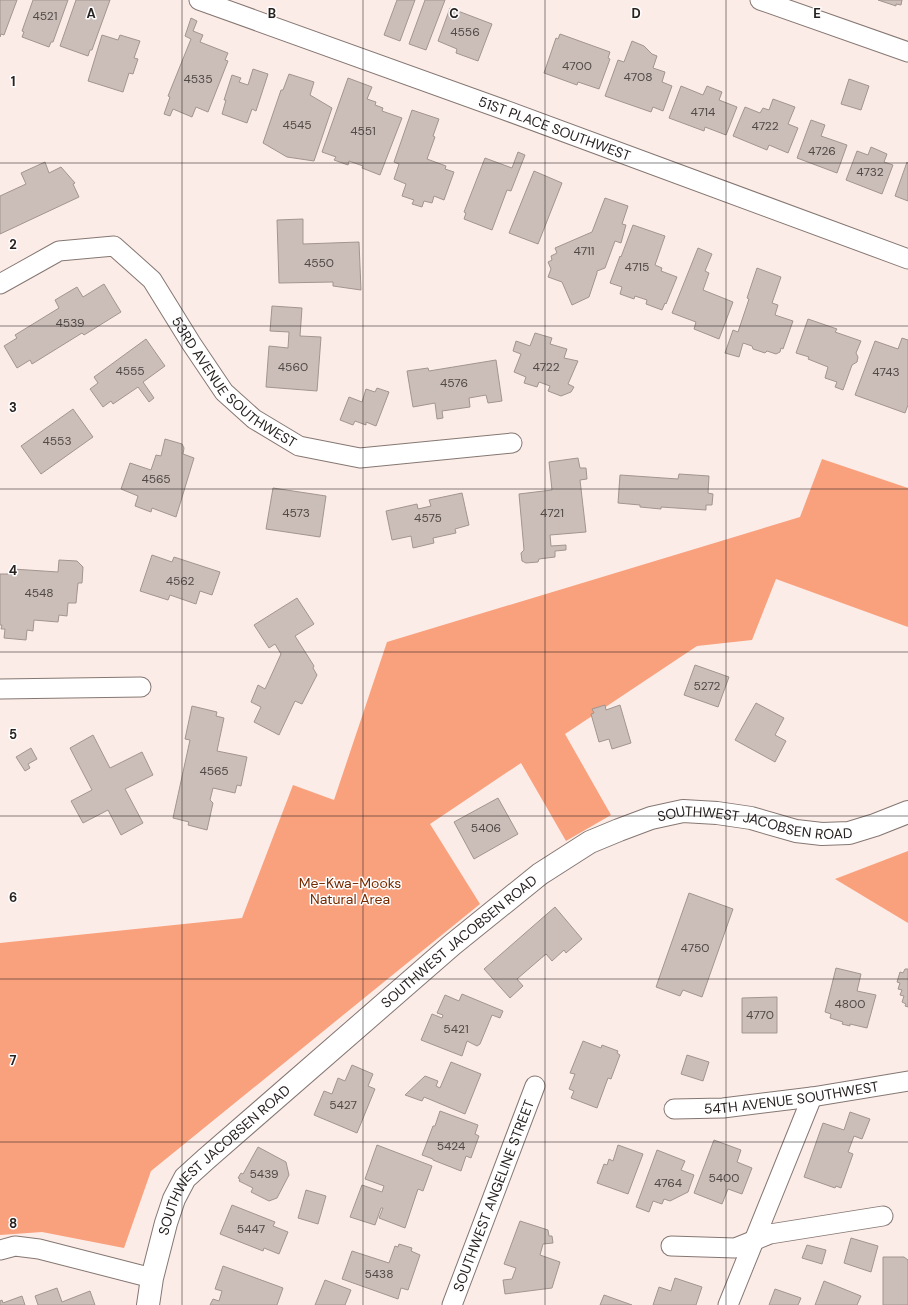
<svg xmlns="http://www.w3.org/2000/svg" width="908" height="1305" viewBox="0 0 908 1305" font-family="'DM Sans',sans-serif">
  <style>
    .forest { fill: #f9a07d }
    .building { fill: #cbbdb7; stroke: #a2958f }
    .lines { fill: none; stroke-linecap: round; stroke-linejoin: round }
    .minor-casing { stroke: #857772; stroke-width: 21 }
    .tertiary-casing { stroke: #857772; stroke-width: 24 }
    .minor { stroke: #fff; stroke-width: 19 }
    .tertiary { stroke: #fff; stroke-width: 22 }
    .grid { fill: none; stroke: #272220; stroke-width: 1; stroke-opacity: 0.55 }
    .labels { text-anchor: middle; stroke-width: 3; stroke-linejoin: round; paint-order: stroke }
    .number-label { font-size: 12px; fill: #504946 }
    .street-label { font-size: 14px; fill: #272220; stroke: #fdfdfd }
    .park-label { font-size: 14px; fill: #772a00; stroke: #fdfdfd }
    .grid-label { font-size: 13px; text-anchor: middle; font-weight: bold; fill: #272220; stroke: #fdfdfd; stroke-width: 3; stroke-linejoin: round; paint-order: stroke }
  </style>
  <rect width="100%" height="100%" fill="#fcece7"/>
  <g class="forest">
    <polygon points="822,459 908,488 908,627 776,579 752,640 697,646 565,734 611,815 566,841 521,763 430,824 480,904 151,1171 124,1248 42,1232 0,1235 0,943 242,918 293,785 334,800 387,642 800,517"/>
    <polygon points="908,851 908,923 835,879"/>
  </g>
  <g class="building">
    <polygon points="0,0 17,0 4,35 1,34 0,37"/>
    <polygon points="33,0 68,0 53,42 51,42 49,47 22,37 24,32 22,31"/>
    <polygon points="76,0 110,0 92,50 90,50 88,56 60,46"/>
    <polygon points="397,0 415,0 400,41 384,35"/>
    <polygon points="425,0 445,0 426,50 409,44"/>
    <polygon points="878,0 902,0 901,5 896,4 896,6"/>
    <polygon points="450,8 492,24 478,61 456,53 457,49 438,41"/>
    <polygon points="191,18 197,21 193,31 203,35 200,42 228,53 225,60 228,61 208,112 196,107 192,117 173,109 170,116 164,114 170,97 168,96 191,39 185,36"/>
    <polygon points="560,34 610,52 608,58 610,59 599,89 578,82 577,85 544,73 556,38 558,39"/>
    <polygon points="102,35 118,40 120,35 140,41 134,58 138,59 133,74 129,73 123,92 88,81"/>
    <polygon points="632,41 644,46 652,54 657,56 653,68 665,72 662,82 672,86 663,111 653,107 651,112 605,96 618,60 624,62"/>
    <polygon points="253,69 268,74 256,111 252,109 247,123 222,114 226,100 224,100 232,75 241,78 239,82 248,85"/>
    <polygon points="289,74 314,82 310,95 332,108 314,161 287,157 263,143 281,90 283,90"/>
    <polygon points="348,78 372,87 367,99 376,102 375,105 383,108 382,111 402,118 380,175 362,168 363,166 349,161 348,165 334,160 336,157 322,152"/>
    <polygon points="849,79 869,86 861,110 841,104"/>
    <polygon points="681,86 703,95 707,86 722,92 719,100 737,107 726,135 705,127 704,131 669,118"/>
    <polygon points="773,99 795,107 788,124 798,128 788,153 769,145 767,150 733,136 745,107 760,113 763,108 769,110"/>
    <polygon points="412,110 439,119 433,136 435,137 427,159 446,166 445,169 454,172 444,200 434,196 432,203 424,201 422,207 412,204 414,200 402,196 406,184 394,179 399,164 394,162"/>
    <polygon points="811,120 825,125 821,136 847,145 837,173 797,158"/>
    <polygon points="871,147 887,154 884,162 893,165 882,194 846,180 857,151 868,155"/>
    <polygon points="518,152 525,155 511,191 507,190 492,230 464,219 466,213 464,212 485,158 512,168"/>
    <polygon points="45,162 49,173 61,167 75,183 73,184 79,197 0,234 0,196 26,184 21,173"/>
    <polygon points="907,162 908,163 908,201 895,196"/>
    <polygon points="534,171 562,183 538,244 509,233"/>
    <polygon points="605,198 628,206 622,224 626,225 621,243 615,241 605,268 597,271 597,273 589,297 572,305 562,282 548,277 551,269 548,262 552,260 551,256 557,253 555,248 592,232"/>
    <polygon points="303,219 303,244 359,242 361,290 333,286 333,282 279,283 277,220"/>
    <polygon points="633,225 665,236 655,265 662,268 661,271 677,277 666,304 665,303 662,310 646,304 647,300 635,296 634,299 620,294 622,287 610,283 620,256 621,257"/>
    <polygon points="698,248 712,254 705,271 709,273 703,290 733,302 719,339 694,329 696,322 672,313"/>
    <polygon points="757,268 781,277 772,303 778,305 775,315 793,321 783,349 781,348 780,352 776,354 767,351 765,353 753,349 752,346 743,343 739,357 725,353 733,330 738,332 749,299 747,298"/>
    <polygon points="104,284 121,312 84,335 82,333 32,364 30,360 17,368 4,346 17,338 15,335 59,308 55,300 77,287 83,297"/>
    <polygon points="272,306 302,308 300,336 321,337 317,391 266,387 269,346 288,348 289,332 270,331"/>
    <polygon points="808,319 837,329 835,332 861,341 856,353 858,357 857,362 852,365 843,390 835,387 837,382 825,378 828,367 808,359 809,357 796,353"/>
    <polygon points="535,333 552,338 550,344 567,349 564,358 578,361 568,384 574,387 571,392 561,396 548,391 550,386 539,382 537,387 524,383 526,377 514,372 521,354 513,351 516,341 530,346"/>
    <polygon points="902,338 908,340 908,405 905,413 855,395 875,341 898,349"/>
    <polygon points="146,339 165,366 143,382 154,398 149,402 138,387 113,404 111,401 103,407 90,389 98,383 94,377"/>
    <polygon points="496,360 502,401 488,403 486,395 469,398 470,407 442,411 443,418 437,419 435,403 413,407 407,371 428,368 429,371"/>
    <polygon points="377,388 389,392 376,426 366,422 366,425 355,421 353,425 340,420 349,397 362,402 366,389 375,392"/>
    <polygon points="73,409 93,437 41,474 21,446"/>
    <polygon points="165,439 182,444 184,448 183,454 194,458 176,517 152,508 151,512 135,506 138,496 121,489 130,463 151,470 156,455 161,456"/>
    <polygon points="578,458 580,468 586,468 587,479 580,480 586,532 550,535 551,546 566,545 566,550 555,551 555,557 539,559 538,562 526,563 522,561 521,553 524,550 519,494 552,490 549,462"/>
    <polygon points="679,474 709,476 708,493 713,494 712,505 706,505 706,510 661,507 661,509 640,507 640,505 618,503 620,475 678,479"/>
    <polygon points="273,488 326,496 320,537 266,529"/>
    <polygon points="462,493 469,525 455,529 456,533 433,538 434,543 413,548 411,536 392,540 386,511 417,504 418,509 431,506 429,500"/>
    <polygon points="152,555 172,562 174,557 220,572 212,595 200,591 196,604 170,595 168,600 140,591"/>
    <polygon points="59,560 77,561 83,567 82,583 78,583 76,603 68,603 67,616 59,615 58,622 34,620 33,631 27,630 26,640 4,638 5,629 1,629 2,625 0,625 0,574 13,574 13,569 58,572"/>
    <polygon points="297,598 314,624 295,636 314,666 313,668 317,675 302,704 295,701 279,735 254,722 261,707 251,702 258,685 265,689 281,654 275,644 269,648 254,625"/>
    <polygon points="695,665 729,677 718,707 684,695"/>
    <polygon points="756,703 784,718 775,735 786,741 775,762 735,740"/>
    <polygon points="605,705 606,710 620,705 631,743 612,749 609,739 599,742 591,714 594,713 592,709"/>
    <polygon points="192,706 217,712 216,716 224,718 217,751 247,757 241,786 237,785 235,793 213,788 210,800 213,803 207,830 188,825 189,822 173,818 190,740 185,739"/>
    <polygon points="93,735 110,768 142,752 153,775 125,789 143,823 121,835 108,810 83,823 71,801 92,790 70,748"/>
    <polygon points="31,748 37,759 28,764 30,768 25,771 16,757"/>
    <polygon points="498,798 518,834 474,859 454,822"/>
    <polygon points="689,893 733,909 702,997 683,990 680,996 656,987"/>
    <polygon points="555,907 582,939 566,953 564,950 552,961 546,954 517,979 523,986 510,998 484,969"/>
    <polygon points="836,968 861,974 857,991 876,995 867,1028 850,1024 850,1026 842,1024 843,1022 830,1018 831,1014 825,1012"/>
    <polygon points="905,969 908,969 908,1007 905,1006 906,1004 902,1002 904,996 900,995 902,990 898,989 900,983 897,982 900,972 903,973"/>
    <polygon points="462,994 503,1011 500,1018 492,1015 480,1044 477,1046 467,1041 462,1056 421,1040 432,1014 442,1018 443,1015 437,1013 445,995 459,1001"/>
    <polygon points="777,997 777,1033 742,1033 742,998"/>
    <polygon points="583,1041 601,1048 602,1045 618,1051 617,1053 620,1055 611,1079 608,1078 597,1108 571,1098 574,1091 569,1089 575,1074 570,1073"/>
    <polygon points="687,1055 709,1062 703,1081 681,1074"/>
    <polygon points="451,1062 481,1074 465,1114 424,1097 422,1101 405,1095 425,1076 438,1081 436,1086 440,1088"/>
    <polygon points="352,1065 373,1074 368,1086 375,1089 357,1133 314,1115 324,1091 332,1094 338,1078 345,1081"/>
    <polygon points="440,1111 478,1125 475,1134 479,1136 471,1158 466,1156 461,1171 433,1160 433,1159 422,1155 433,1126 435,1126"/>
    <polygon points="850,1112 870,1119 862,1139 854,1136 848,1152 853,1154 841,1188 836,1186 835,1188 804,1177 823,1123 844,1130"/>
    <polygon points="714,1140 741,1150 737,1162 752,1168 742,1194 728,1189 722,1204 694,1193"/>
    <polygon points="377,1145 432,1166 423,1191 418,1189 405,1228 379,1218 383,1208 381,1208 375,1225 350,1217 362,1185 382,1192 384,1186 365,1179"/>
    <polygon points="618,1145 643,1154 628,1194 597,1183 604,1164 607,1165 609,1159 613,1161"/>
    <polygon points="258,1147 286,1162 289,1175 277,1198 269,1201 251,1192 253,1188 239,1181 240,1179 238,1178 241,1173 243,1174"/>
    <polygon points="657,1150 685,1161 681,1170 694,1175 688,1192 670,1201 664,1199 662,1204 653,1201 649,1212 636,1207"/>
    <polygon points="306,1190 326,1196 318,1224 298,1218"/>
    <polygon points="232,1205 275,1222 273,1226 288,1232 279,1254 264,1248 263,1251 220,1234"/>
    <polygon points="520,1221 548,1230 549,1236 552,1236 553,1243 543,1244 540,1255 560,1262 552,1288 505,1294 503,1280 512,1279 516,1268 504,1264"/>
    <polygon points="851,1238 878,1246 871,1272 844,1263"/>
    <polygon points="399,1244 412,1248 411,1251 420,1255 408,1290 401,1288 398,1299 342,1279 352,1251 389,1263 395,1246 398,1247"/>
    <polygon points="807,1245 826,1250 822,1264 802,1258"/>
    <polygon points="883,1257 904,1257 908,1260 908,1305 883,1305"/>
    <polygon points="223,1266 283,1288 277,1305 210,1305 213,1299 219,1301 222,1291 215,1289"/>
    <polygon points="675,1278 702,1287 696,1305 653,1305 659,1287 671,1291"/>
    <polygon points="325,1280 351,1290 345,1305 315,1305"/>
    <polygon points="824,1281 861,1296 857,1305 815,1305"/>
    <polygon points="57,1288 62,1302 90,1291 95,1305 38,1305 35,1296"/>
    <polygon points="775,1289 801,1298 798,1305 769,1305"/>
    <polygon points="604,1295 632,1305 600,1305"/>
    <polygon points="22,1296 25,1305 0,1305 0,1301 2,1300 3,1303"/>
  </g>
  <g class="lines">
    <g class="minor-casing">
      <g id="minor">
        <path id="s1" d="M199 0 502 109 908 259"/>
        <polyline points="760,0 908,52"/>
        <path id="s2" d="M0 284 59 251 114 246 152 280 191 343 224 392 254 419 299 446 360 458 512 443"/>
        <polyline points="0,689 141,687"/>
        <path id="s3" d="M674 1109 723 1108 812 1097 908 1081"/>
        <polyline points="671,1246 735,1248 770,1234 883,1216"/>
        <polyline points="0,1250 15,1246 39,1249 152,1278"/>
        <path id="s4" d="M452 1305 535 1086"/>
        <polyline points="728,1305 812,1097"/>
      </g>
    </g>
    <g class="tertiary-casing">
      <g id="tertiary">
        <path id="s5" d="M148 1305 152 1278 166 1223 174 1199 185 1178 206 1159 452 945 540 874 590 842 619 830 651 818 683 811 717 813 751 818 796 831 822 834 849 833 875 825 908 812"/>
      </g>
    </g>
    <use href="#minor" class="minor"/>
    <use href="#tertiary" class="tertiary"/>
  </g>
  <path class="grid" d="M182 0V1305M363 0V1305M545 0V1305M726 0V1305M0 163H908M0 326H908M0 489H908M0 652H908M0 816H908M0 979H908M0 1142H908"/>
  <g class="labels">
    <g class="number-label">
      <text x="45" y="20">4521</text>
      <text x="465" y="36">4556</text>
      <text x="577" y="70">4700</text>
      <text x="638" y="81">4708</text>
      <text x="198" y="83">4535</text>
      <text x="703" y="116">4714</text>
      <text x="297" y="129">4545</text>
      <text x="765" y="130">4722</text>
      <text x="363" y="135">4551</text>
      <text x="822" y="155">4726</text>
      <text x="870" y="176">4732</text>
      <text x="584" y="255">4711</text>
      <text x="319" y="267">4550</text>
      <text x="637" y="271">4715</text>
      <text x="70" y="327">4539</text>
      <text x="293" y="371">4560</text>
      <text x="546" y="371">4722</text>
      <text x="130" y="375">4555</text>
      <text x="886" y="376">4743</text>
      <text x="454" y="387">4576</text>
      <text x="57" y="445">4553</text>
      <text x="156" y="483">4565</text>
      <text x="296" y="517">4573</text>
      <text x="552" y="517">4721</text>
      <text x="428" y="522">4575</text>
      <text x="180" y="585">4562</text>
      <text x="39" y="597">4548</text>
      <text x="707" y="690">5272</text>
      <text x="214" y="775">4565</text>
      <text x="486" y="832">5406</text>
      <text x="695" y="952">4750</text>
      <text x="850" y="1008">4800</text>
      <text x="760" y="1019">4770</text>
      <text x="456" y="1033">5421</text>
      <text x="343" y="1109">5427</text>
      <text x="451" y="1150">5424</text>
      <text x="264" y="1178">5439</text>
      <text x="724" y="1182">5400</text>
      <text x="668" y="1187">4764</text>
      <text x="251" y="1233">5447</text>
      <text x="379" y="1278">5438</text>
    </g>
    <g class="street-label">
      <text dy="5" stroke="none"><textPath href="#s1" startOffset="378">51ST PLACE SOUTHWEST</textPath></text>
      <text dy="5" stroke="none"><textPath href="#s2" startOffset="307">53RD AVENUE SOUTHWEST</textPath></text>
      <text dy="5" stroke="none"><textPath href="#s5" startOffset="831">SOUTHWEST JACOBSEN ROAD</textPath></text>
      <text dy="5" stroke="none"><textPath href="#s5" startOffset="495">SOUTHWEST JACOBSEN ROAD</textPath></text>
      <text dy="5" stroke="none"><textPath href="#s3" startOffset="118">54TH AVENUE SOUTHWEST</textPath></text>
      <text dy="5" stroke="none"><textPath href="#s5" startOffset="171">SOUTHWEST JACOBSEN ROAD</textPath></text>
      <text dy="5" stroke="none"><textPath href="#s4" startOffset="117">SOUTHWEST ANGELINE STREET</textPath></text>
    </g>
    <g class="park-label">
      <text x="350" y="888">Me-Kwa-Mooks<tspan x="350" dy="16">Natural Area</tspan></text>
    </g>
  </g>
  <g class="grid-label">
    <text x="91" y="18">A</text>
    <text x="272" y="18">B</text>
    <text x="454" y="18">C</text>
    <text x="636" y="18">D</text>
    <text x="817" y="18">E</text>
    <text x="13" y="86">1</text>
    <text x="13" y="249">2</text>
    <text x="13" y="412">3</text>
    <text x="13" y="575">4</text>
    <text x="13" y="739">5</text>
    <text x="13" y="902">6</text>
    <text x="13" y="1065">7</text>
    <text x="13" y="1228">8</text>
  </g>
</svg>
